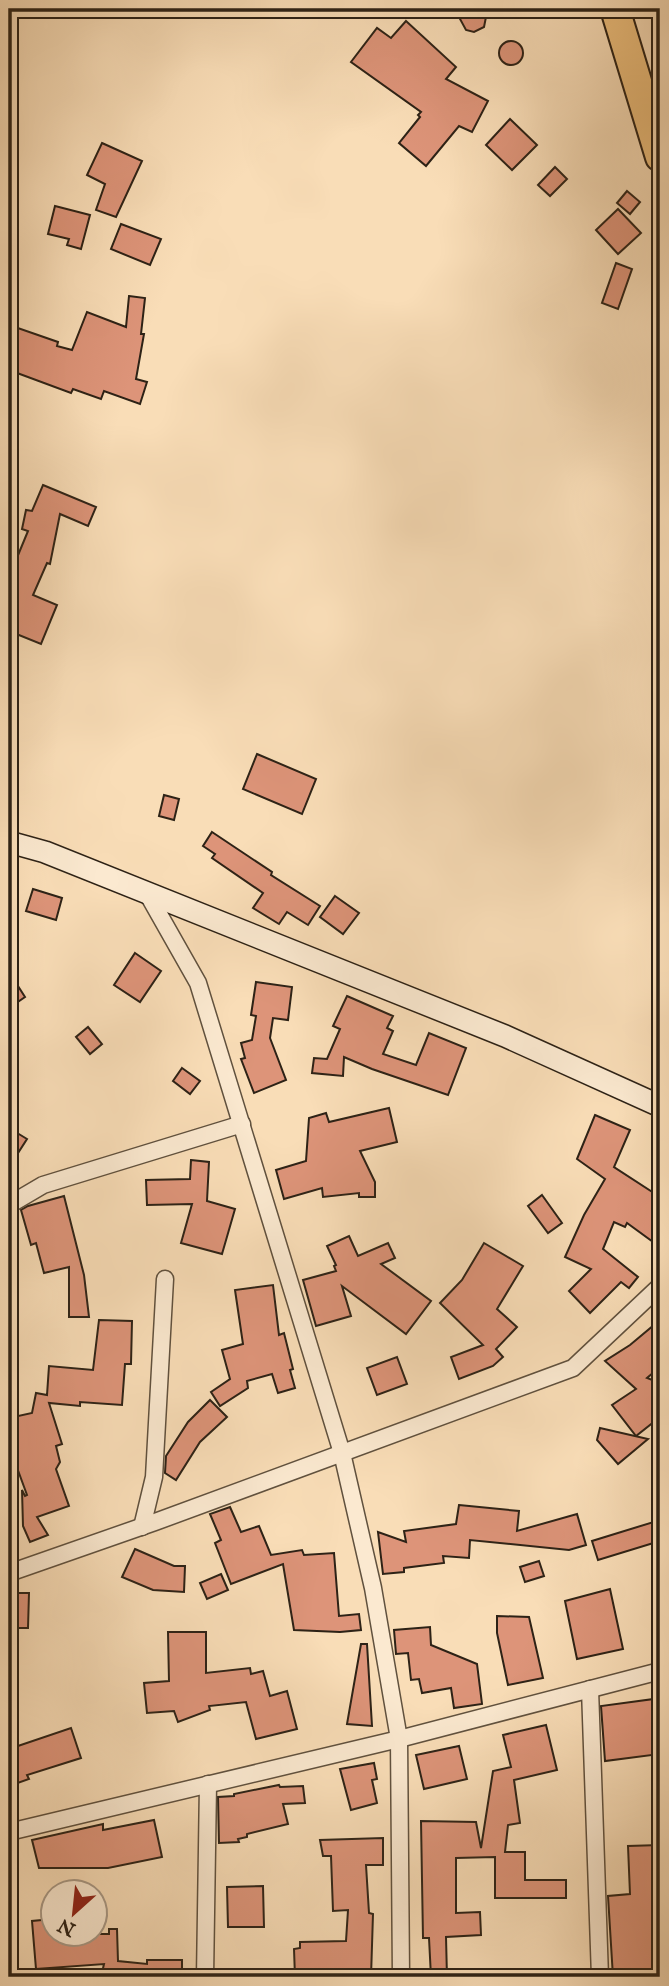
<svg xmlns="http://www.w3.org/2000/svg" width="669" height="1986" viewBox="0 0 669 1986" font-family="'IM FELL English',serif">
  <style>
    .building { fill: #dd9479; stroke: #2d2216; stroke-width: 2 }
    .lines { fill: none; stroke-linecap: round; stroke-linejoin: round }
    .street-casing { stroke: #60513e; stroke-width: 19 }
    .secondary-casing { stroke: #2d2216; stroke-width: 24 }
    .highway-casing { stroke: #2d2216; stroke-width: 32 }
    .street { stroke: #fbe9d0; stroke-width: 16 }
    .secondary { stroke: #fbe9d0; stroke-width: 21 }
    .highway { stroke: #ecbe7c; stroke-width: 28 }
  </style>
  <rect width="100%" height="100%" fill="#f9ddb7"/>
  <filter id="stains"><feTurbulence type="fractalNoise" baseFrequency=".00286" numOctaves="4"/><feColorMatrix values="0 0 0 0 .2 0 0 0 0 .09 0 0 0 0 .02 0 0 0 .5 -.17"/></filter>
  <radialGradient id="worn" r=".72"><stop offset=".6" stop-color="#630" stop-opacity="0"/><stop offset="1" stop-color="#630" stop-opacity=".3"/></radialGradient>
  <g class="building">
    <polygon points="463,9 481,9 486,17 484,27 474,32 466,30 460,19"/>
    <polygon points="406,21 456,67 446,79 488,101 472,132 459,126 426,166 399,143 420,117 418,115 421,112 351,62 377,28 391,38"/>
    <circle cx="511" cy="53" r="12"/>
    <polygon points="510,119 537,145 512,170 486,145"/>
    <polygon points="102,143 142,161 116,217 96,210 105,184 87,175"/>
    <polygon points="555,167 567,179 550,196 538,185"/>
    <polygon points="627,191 640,202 630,214 617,203"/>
    <polygon points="55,206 90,215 81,249 67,245 69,239 48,234"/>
    <polygon points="618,209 641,233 618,254 596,230"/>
    <polygon points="121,224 161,239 150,265 111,249"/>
    <polygon points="616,263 632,269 618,309 602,303"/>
    <polygon points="129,296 145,298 141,334 144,334 136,379 147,382 140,404 104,391 101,399 73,389 71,393 9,370 9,343 15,327 58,342 57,346 72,350 87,312 126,327"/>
    <polygon points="43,485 96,507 88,526 60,514 50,564 47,563 33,595 57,605 41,644 9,631 9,577 28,531 22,529 26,510 32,511"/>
    <polygon points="257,754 316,779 302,814 243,789"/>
    <polygon points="164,795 179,799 174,820 159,816"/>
    <polygon points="212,832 272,872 271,875 320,906 308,925 287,912 279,924 253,908 263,893 212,858 215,854 203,846"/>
    <polygon points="33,889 62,898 56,920 26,911"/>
    <polygon points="335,896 359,913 343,934 320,917"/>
    <polygon points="135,953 161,971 140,1002 114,985"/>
    <polygon points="9,972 25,997 9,1008"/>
    <polygon points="256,982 292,987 288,1020 273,1018 270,1038 286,1080 254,1093 241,1059 245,1058 241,1043 252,1040 256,1016 251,1015"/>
    <polygon points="347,996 393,1016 387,1028 393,1031 383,1054 416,1065 429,1033 466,1048 448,1095 372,1069 344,1057 343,1076 312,1073 314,1058 327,1059 340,1029 333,1026"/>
    <polygon points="88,1027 102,1044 90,1054 76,1037"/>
    <polygon points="182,1068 200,1081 190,1094 173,1081"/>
    <polygon points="389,1108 397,1142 360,1151 375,1182 375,1197 359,1197 359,1193 323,1197 322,1188 284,1199 276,1170 306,1161 309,1118 326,1113 329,1122"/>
    <polygon points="595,1115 630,1130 614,1167 660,1197 660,1247 627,1223 625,1227 614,1222 603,1249 638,1277 629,1288 621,1282 590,1313 569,1291 591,1269 565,1257 584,1215 605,1179 577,1159"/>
    <polygon points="9,1128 27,1139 9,1167"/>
    <polygon points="191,1160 209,1162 207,1201 235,1209 222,1254 181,1243 192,1204 147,1205 146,1180 190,1179"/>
    <polygon points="542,1195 562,1223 548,1233 528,1206"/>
    <polygon points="64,1196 84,1275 89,1317 69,1317 69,1267 44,1273 36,1243 31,1245 21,1210 28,1206"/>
    <polygon points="349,1236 358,1256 388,1243 395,1258 381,1264 431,1301 406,1334 342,1286 351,1316 316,1326 303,1280 336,1271 334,1266 336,1265 327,1246"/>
    <polygon points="484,1243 523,1266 497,1309 517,1327 496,1349 503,1357 493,1366 459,1379 451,1357 483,1345 440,1303 462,1280"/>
    <polygon points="273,1285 279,1335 284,1333 293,1369 290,1370 295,1388 278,1393 272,1374 247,1381 248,1388 220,1406 211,1392 230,1379 222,1350 243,1344 235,1290"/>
    <polygon points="99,1320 132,1321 131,1364 125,1364 122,1405 80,1402 80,1406 49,1403 62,1444 56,1446 60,1462 56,1469 69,1506 37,1517 48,1535 30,1542 23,1526 22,1490 25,1496 27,1495 16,1465 9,1469 9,1418 32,1413 36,1393 47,1395 49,1366 93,1370"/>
    <polygon points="660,1320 660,1367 647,1378 660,1383 660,1417 636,1436 612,1405 636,1389 605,1361 630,1345"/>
    <polygon points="397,1357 407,1384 377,1395 367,1368"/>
    <polygon points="210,1400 227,1417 200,1442 176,1480 165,1473 166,1456 188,1422"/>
    <polygon points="600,1428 648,1439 618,1464 597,1440"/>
    <polygon points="459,1505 519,1511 517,1531 577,1514 586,1545 569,1550 470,1540 469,1558 443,1556 444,1563 404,1568 404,1572 383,1574 378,1532 406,1542 404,1531 456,1524"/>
    <polygon points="230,1507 241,1532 259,1526 271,1555 302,1550 304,1555 334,1553 339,1616 359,1614 361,1630 340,1632 294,1630 283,1564 231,1584 215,1543 221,1540 210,1514"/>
    <polygon points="660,1520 660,1541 598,1560 592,1541"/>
    <polygon points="135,1549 174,1566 185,1566 184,1592 153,1590 122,1577"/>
    <polygon points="539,1561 544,1576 525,1582 520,1567"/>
    <polygon points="221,1574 228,1590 207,1599 200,1583"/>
    <polygon points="610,1589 623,1649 577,1659 565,1601"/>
    <polygon points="9,1593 29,1593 28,1628 9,1628"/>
    <polygon points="497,1616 529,1617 543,1678 508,1685 497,1633"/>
    <polygon points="430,1627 431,1645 477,1664 482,1704 454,1708 451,1688 422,1693 419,1679 411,1680 408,1653 396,1654 394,1630"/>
    <polygon points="168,1632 206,1632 206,1673 250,1668 251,1674 263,1671 270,1696 287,1691 297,1729 256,1739 246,1702 209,1706 210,1710 178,1722 174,1711 147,1713 144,1683 169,1681"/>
    <polygon points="361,1644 367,1644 372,1726 347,1724"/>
    <polygon points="654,1699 660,1754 605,1761 601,1706"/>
    <polygon points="546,1725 557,1770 514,1780 520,1823 508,1825 505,1852 525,1852 525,1880 566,1880 566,1898 495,1898 495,1857 456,1858 456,1913 480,1912 481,1935 446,1937 447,1977 431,1977 429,1938 423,1938 421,1821 476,1822 481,1848 493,1771 511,1767 503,1735"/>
    <polygon points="71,1728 81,1758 27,1775 29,1779 12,1785 9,1777 9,1749"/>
    <polygon points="459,1746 467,1779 424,1789 416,1755"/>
    <polygon points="374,1763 377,1779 372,1780 377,1803 351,1810 340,1769"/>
    <polygon points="279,1785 280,1787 303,1786 305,1803 283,1804 288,1824 247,1834 247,1837 238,1839 239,1842 219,1843 218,1797 234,1796 234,1794"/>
    <polygon points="154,1820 162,1857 108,1868 39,1868 32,1840 103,1824 103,1830"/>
    <polygon points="383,1838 383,1865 366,1865 369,1913 373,1914 371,1977 295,1977 294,1949 300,1948 300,1942 346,1941 348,1910 333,1911 331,1856 323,1856 320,1840"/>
    <polygon points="660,1845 660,1977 613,1977 608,1896 630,1894 628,1846"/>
    <polygon points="263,1886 264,1927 228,1927 227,1887"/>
    <polygon points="52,1919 52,1934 109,1934 109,1929 117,1929 118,1961 147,1964 147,1960 182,1960 182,1977 101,1977 104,1964 36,1969 32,1921"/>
  </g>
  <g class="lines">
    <g class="street-casing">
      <g id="street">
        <polyline points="147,893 198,983 342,1453 373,1588 399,1739 401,1977"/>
        <polyline points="9,1205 43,1185 242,1124"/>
        <polyline points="142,1527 154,1477 165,1279"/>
        <polyline points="9,1573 155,1522 573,1368 660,1286"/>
        <polyline points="590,1689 600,1977"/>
        <polyline points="9,1832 399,1739 660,1671"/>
        <polyline points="205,1977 208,1784"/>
      </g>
    </g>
    <g class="secondary-casing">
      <polyline id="secondary" points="9,842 45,852 505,1036 660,1106"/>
    </g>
    <g class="highway-casing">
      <polyline id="highway" points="615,9 660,157"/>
    </g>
    <use href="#street" class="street"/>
    <use href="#secondary" class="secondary"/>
    <use href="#highway" class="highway"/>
  </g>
  <rect width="669" height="1986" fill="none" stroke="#f9ddb7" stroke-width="35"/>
  <rect x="10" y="10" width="648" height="1965" fill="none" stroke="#2d2216" stroke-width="3.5"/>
  <rect x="18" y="18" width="634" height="1951" fill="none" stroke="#2d2216" stroke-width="2"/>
  <g transform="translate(74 1913) rotate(207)"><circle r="33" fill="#fbe9d0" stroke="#a99986" stroke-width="2"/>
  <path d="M0-5L12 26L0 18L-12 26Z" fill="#8f2418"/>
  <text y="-10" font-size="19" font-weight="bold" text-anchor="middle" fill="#2d2216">N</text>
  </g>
  <rect width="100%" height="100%" filter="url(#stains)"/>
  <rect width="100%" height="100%" fill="url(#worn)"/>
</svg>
